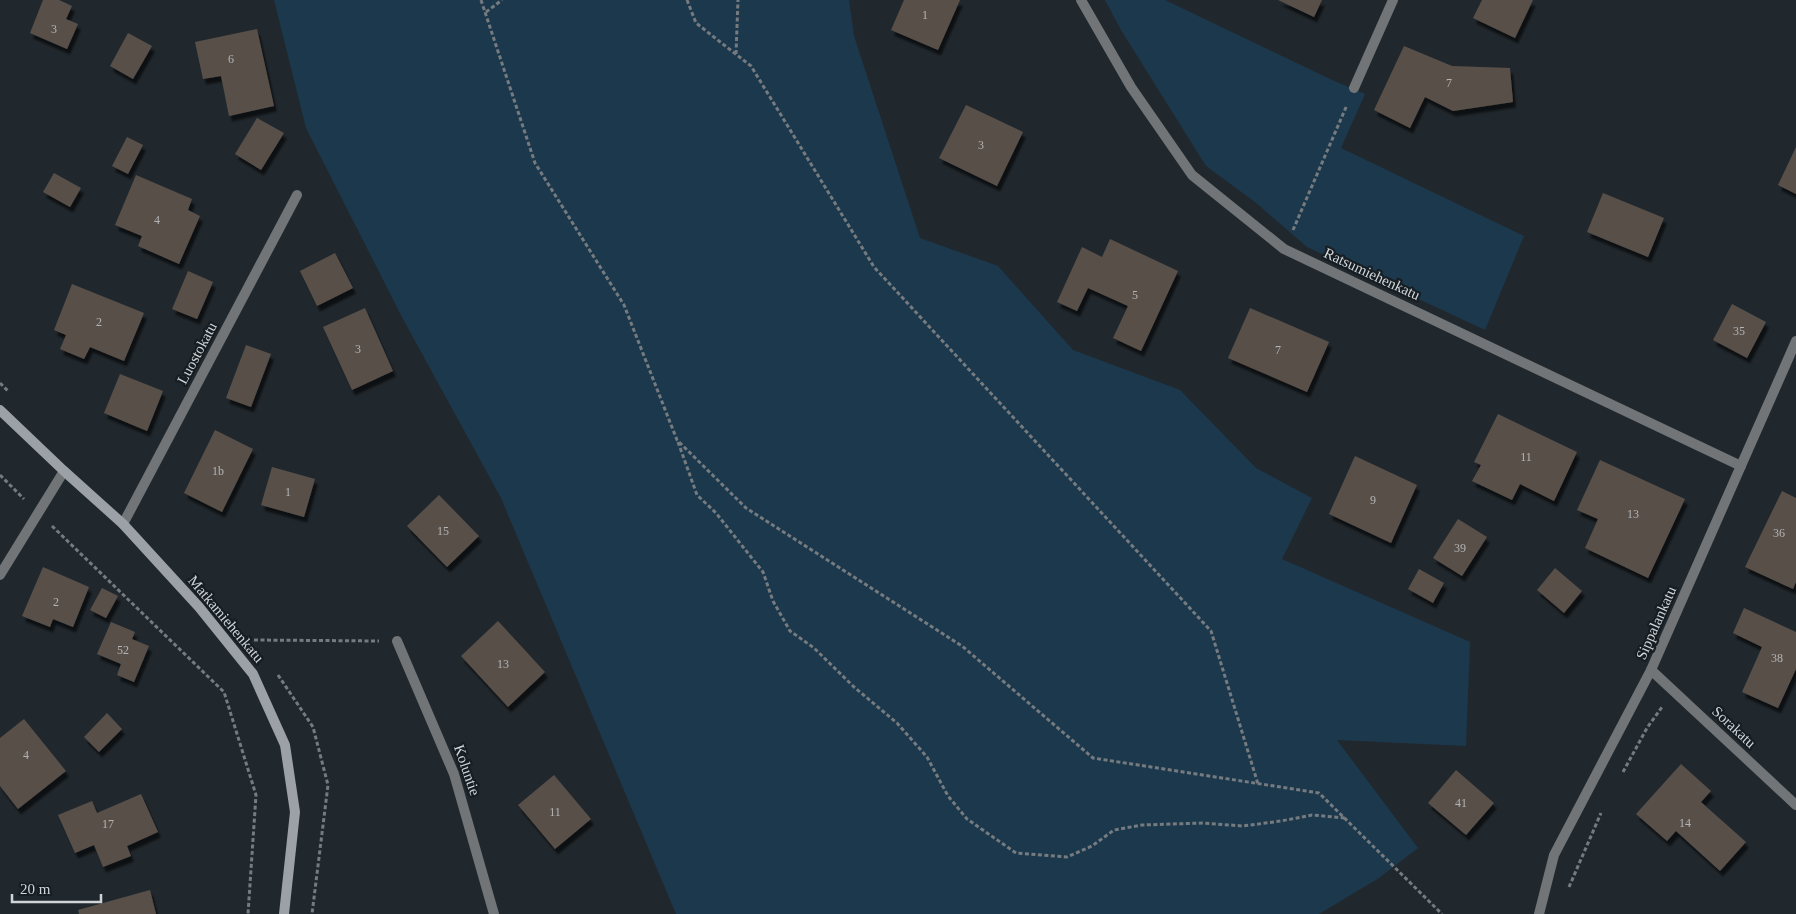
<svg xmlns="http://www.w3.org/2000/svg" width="1796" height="914" viewBox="0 0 1796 914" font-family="'Times New Roman',serif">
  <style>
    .green { fill: #1c384d }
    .building { fill: #58504a; filter: url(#shadow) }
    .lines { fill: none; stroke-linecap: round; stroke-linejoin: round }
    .path { stroke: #757b7f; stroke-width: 3; stroke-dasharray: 4 2.5; stroke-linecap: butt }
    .street { stroke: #717577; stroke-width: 10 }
    .secondary { stroke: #9ba1a6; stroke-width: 10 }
    .labels { text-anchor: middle; stroke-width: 4.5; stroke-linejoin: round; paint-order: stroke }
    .number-label { font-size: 12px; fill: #b3b4b5 }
    .street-label { font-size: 15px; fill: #d1d5d9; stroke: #171e23 }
  </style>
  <defs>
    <filter id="shadow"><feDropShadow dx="3" dy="5.5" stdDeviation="1" flood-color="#0009"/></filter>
  </defs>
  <rect width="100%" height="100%" fill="#21282d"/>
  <g class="green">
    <polygon points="274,0 849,0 854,36 920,238 998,266 1073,350 1180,390 1256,468 1312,498 1282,559 1470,642 1466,746 1337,740 1418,848 1379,878 1319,914 676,914 501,498 403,319 306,128"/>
    <polygon points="1105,0 1165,0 1330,79 1365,94 1341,148 1524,236 1485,330 1307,247 1255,202 1206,166 1121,30"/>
  </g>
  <g class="building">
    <polygon points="43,0 59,0 72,6 66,19 78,24 67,49 30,33"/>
    <polygon points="904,0 960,0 938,50 891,30"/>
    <polygon points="1278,0 1322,0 1314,17"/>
    <polygon points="1482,0 1533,0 1515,38 1473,18"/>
    <polygon points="257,29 274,106 229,116 221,76 203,79 195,42"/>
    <polygon points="128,33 152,46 133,79 110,66"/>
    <polygon points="1404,46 1452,66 1510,68 1513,102 1453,111 1425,97 1410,128 1374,110"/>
    <polygon points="966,105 1023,132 997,186 939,158"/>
    <polygon points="257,118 284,133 261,170 235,154"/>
    <polygon points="127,137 143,145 128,174 112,166"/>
    <polygon points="1796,147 1796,194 1778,185"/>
    <polygon points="54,173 81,188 70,207 43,192"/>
    <polygon points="136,175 192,199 188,210 200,216 179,264 138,246 142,236 115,225"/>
    <polygon points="1603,193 1664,218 1648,257 1587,232"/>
    <polygon points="1110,239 1178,271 1141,351 1113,338 1128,306 1088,288 1077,311 1057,302 1082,247 1102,257"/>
    <polygon points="335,253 353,288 317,306 300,271"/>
    <polygon points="188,271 213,282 197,319 172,309"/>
    <polygon points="72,284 144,313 124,361 90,347 84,359 60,349 66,335 54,330"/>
    <polygon points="1732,304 1766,322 1747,358 1713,340"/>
    <polygon points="365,308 393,371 352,390 323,327"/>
    <polygon points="1250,308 1329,342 1307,392 1228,358"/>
    <polygon points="246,345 271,354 251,407 226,398"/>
    <polygon points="120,374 163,391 147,431 104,413"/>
    <polygon points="1498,414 1577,452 1554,501 1520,484 1512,500 1472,481 1481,465 1474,462"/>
    <polygon points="215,430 253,449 222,512 184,493"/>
    <polygon points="1355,456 1417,485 1391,543 1329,514"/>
    <polygon points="1600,460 1685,499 1648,578 1585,548 1598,519 1577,510"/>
    <polygon points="272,467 315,479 304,517 261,505"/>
    <polygon points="1782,491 1796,498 1796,582 1793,589 1745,567"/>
    <polygon points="439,495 479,536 447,567 407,526"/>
    <polygon points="1458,519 1487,537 1462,576 1433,558"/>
    <polygon points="43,567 89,587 73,627 53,619 50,627 22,616"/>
    <polygon points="1555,568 1582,591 1564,613 1537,590"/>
    <polygon points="1419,569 1444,583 1433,603 1408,589"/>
    <polygon points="102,588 118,596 106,618 90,610"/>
    <polygon points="1744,608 1796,632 1796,669 1778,708 1742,692 1762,647 1733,633"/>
    <polygon points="498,621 545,672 508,707 461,656"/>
    <polygon points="111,622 135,632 132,639 149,646 134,682 117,675 121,664 97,654"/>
    <polygon points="107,713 122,729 99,752 84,737"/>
    <polygon points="24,719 66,771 18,809 0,786 0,738"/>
    <polygon points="1681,764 1711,791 1701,802 1746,842 1720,871 1676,831 1667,841 1636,814"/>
    <polygon points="1456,770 1494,803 1466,835 1428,803"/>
    <polygon points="554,775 591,819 555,849 518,805"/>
    <polygon points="141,794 158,832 127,846 131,856 103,867 94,845 75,853 58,815 92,801 97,813"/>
    <polygon points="150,890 156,914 79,914 78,910"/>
  </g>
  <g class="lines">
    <g class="path">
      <polyline points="481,0 535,163 624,305 677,440 746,508 962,646 1093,758 1319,793 1442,914"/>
      <polyline points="687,0 696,23 751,66 874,267 1211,631 1258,784"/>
      <polyline points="486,12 502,0"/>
      <polyline points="736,54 738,0"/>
      <polyline points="1293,230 1347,105"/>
      <polyline points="0,383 9,392"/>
      <polyline points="678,442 697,495 716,513 763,572 773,601 790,631 814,648 854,687 897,723 927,757 948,796 967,819 1016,853 1067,857 1092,846 1114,830 1142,825 1203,823 1243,826 1281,821 1312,815 1345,818"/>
      <polyline points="0,475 24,499"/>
      <polyline points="52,526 224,692 256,795 248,914"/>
      <polyline points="254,640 379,641"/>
      <polyline points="278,675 313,727 328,785 312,914"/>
      <polyline points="1623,772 1647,728 1662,707"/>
      <polyline points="1569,887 1601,813"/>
    </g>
    <g class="street">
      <polyline points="1081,0 1131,87 1192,175 1284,249 1741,466"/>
      <polyline points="1354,88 1393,0"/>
      <polyline points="123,524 297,195"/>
      <polyline points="0,575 64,471"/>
      <polyline points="397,641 454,774 494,914"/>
      <polyline points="1651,670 1796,805"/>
      <polyline points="1539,914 1554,855 1651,670 1796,341"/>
    </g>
    <polyline class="secondary" points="0,410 64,471 123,524 199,607 253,674 285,745 295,812 284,914"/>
  </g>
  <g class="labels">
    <g class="number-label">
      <text x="925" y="19">1</text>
      <text x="54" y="33">3</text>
      <text x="231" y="63">6</text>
      <text x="1449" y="87">7</text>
      <text x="981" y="149">3</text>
      <text x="157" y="224">4</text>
      <text x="1135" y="299">5</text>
      <text x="99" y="326">2</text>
      <text x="1739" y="335">35</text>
      <text x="358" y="353">3</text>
      <text x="1278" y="354">7</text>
      <text x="1526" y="461">11</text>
      <text x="218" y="475">1b</text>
      <text x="288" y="496">1</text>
      <text x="1373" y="504">9</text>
      <text x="1633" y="518">13</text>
      <text x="443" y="535">15</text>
      <text x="1779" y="537">36</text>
      <text x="1460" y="552">39</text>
      <text x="56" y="606">2</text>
      <text x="123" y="654">52</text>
      <text x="1777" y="662">38</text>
      <text x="503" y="668">13</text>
      <text x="26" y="759">4</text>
      <text x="1461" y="807">41</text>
      <text x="555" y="816">11</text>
      <text x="1685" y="827">14</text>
      <text x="108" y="828">17</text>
    </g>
    <g class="street-label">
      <text transform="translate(1372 274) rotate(25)" y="5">Ratsumiehenkatu</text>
      <text transform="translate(197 353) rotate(-62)" y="5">Luostokatu</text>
      <text transform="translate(226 619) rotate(50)" y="5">Matkamiehenkatu</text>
      <text transform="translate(1656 623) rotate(-66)" y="5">Sippalankatu</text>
      <text transform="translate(1734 727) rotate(43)" y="5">Sorakatu</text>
      <text transform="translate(467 770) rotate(71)" y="5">Koluntie</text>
    </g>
  </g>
  <path d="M12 894v8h89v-8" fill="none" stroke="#d1d5d9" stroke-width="2.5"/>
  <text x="20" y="894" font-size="15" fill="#d1d5d9" stroke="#171e23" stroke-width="4" paint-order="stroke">20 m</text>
</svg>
